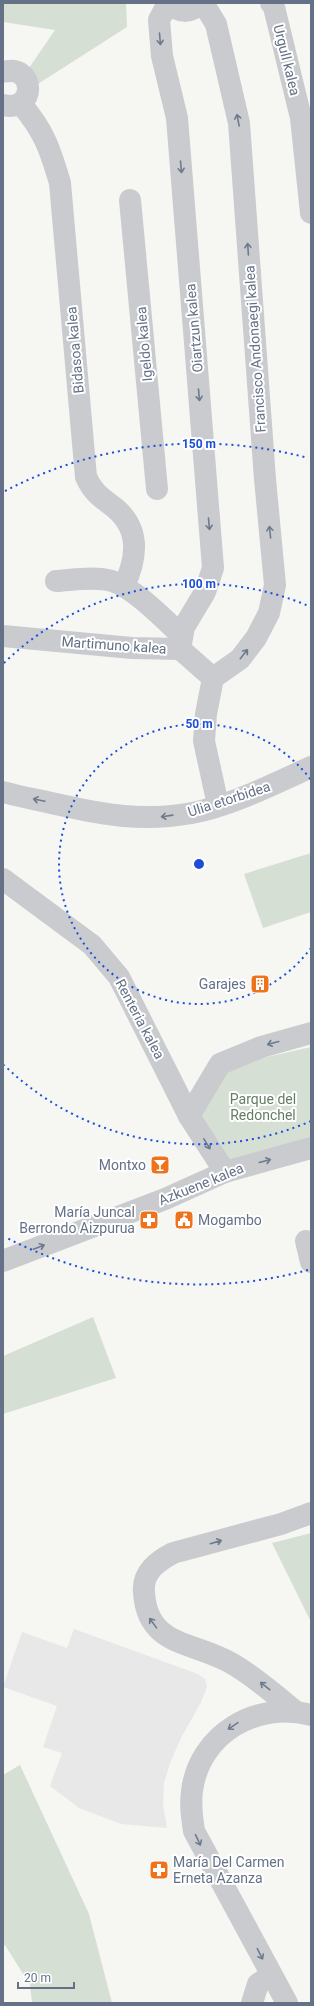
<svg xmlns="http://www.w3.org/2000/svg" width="314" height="2006" viewBox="0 0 314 2006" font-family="Roboto,sans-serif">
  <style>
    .built { fill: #e7e8e7 }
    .green { fill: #d6dfd4 }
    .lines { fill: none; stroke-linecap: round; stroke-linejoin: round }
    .street { stroke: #c9cbcf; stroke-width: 22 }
    .oneway { stroke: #6e7a8e }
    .ring { fill: none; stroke: #1d4ed8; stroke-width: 2; stroke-dasharray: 2 4 }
    .labels { text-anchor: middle; stroke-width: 4; stroke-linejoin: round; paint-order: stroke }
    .street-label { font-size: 14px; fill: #647187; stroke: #fff }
    .poi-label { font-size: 14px; fill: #647187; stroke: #fff; text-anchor: end }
    .park-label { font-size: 14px; fill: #647d63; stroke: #fff }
    .centre { fill: #1d4ed8; stroke: #fff; stroke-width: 2 }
    .ring-label { font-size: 12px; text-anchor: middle; font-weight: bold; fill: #1d4ed8; stroke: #fff; stroke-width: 4; stroke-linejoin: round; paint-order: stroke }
  </style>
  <rect width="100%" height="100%" fill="#f6f7f3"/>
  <polygon class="built" points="74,1629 198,1674 205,1679 207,1687 201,1702 182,1736 170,1763 164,1783 163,1804 167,1828 121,1824 79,1808 50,1786 62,1753 43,1747 57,1706 3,1687 22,1632 67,1648"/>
  <g class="green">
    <polygon points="3,3 126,3 127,27 30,89 29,68 55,30 3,22"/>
    <polygon points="311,853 311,912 263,928 244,874"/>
    <polygon points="311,1047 311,1144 227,1166 195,1116 223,1072 253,1060"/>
    <polygon points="93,1317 116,1378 3,1414 3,1356"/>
    <polygon points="311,1533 311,1622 272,1543"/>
    <polygon points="20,1765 89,1914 112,2003 32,2003 30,1985 5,1945 3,1946 3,1775"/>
  </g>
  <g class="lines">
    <g class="street">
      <polyline points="168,3 159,20 162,56 177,118 213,568 205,592 184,627 180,649"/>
      <path d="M169 3C179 13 190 14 200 3"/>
      <polyline points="203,3 216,24 239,123 265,479 275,585 269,613 256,638 240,659 213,678"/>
      <polyline points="271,3 274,7 301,118 311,213"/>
      <path d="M3 72C36 63 37 113 3 105"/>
      <path d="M21 104C44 131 50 149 60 183L86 477C94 494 101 497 115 508 141 530 137 558 124 586"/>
      <polyline points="130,200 157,489"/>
      <path d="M56 581C73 580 95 576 112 581 134 588 165 620 182 636"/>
      <polyline points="3,636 132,648 180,649 213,678"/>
      <polyline points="213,678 206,714 204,741 218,805"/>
      <path d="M3 792C21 797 39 800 56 804 105 815 142 822 192 813 230 806 276 783 311 767"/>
      <polyline points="3,879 92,945 119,977 189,1116 225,1172"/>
      <polyline points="189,1116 220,1064 261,1047 311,1033"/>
      <polyline points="306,1241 311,1262"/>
      <polyline points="3,1261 165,1199 225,1172 311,1148"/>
      <path d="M295 1711C274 1694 254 1676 231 1663 193 1641 147 1647 144 1592 142 1572 158 1561 173 1553L281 1524 311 1513"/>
      <polyline points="252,2003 258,1984 271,1975"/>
      <path d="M287 2003 194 1831C192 1818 190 1805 192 1791 199 1734 257 1700 311 1715"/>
    </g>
  </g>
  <defs><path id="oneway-shaft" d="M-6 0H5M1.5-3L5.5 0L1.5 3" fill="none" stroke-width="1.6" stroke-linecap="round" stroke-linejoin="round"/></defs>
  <g class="oneway">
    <use href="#oneway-shaft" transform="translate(160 39) rotate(85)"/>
    <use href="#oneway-shaft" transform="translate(238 120) rotate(-101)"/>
    <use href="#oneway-shaft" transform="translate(181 167) rotate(85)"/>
    <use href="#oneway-shaft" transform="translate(248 249) rotate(-94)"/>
    <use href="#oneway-shaft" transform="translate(199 395) rotate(85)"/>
    <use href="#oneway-shaft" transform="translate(209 524) rotate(85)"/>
    <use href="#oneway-shaft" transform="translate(270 532) rotate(-96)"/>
    <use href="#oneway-shaft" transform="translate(244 654) rotate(-51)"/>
    <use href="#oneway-shaft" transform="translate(39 800) rotate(-168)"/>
    <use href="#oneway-shaft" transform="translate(167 816) rotate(172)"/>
    <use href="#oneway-shaft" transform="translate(273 1043) rotate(165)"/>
    <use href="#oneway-shaft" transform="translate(207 1144) rotate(58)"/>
    <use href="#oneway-shaft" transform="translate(265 1161) rotate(-15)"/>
    <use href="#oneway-shaft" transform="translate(39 1247) rotate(-21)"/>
    <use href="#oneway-shaft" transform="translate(216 1542) rotate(-16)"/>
    <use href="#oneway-shaft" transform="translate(153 1623) rotate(-126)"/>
    <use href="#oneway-shaft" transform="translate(265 1686) rotate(-142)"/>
    <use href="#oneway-shaft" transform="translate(233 1726) rotate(146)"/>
    <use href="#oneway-shaft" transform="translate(198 1840) rotate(65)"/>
    <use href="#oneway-shaft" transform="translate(260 1954) rotate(63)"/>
  </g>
  <g class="ring">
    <path d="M311 948A140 140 0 1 1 311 780"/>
    <path d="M311 1121A280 280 0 0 1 4 1065M4 663A280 280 0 0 1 311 607"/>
    <path d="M308 1270A420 420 0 0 1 5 1237M5 491A420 420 0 0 1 308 458"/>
  </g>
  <defs>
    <g id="building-square" transform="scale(1)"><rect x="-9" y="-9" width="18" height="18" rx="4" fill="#ee741c" stroke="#fff"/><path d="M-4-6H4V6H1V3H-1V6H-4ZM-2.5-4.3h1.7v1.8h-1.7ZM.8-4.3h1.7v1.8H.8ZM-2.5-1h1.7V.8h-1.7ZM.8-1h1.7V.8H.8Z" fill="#fff"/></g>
    <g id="bar-square" transform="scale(1)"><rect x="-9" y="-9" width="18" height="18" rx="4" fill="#ee741c" stroke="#fff"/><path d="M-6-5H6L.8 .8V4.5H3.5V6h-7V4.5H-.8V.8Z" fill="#fff"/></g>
    <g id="pharmacy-square" transform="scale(1)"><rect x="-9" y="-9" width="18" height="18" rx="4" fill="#ee741c" stroke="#fff"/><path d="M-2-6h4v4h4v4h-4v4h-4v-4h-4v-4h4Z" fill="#fff"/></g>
    <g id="civic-square" transform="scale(1)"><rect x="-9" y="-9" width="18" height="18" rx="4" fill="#ee741c" stroke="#fff"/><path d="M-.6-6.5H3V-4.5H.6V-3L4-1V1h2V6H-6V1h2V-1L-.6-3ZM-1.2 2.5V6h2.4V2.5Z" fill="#fff"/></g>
  </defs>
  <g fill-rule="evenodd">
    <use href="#building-square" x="260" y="984"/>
    <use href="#bar-square" x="160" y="1165"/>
    <use href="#pharmacy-square" x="149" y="1220"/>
    <use href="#civic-square" x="184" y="1220"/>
    <use href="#pharmacy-square" x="159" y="1870"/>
  </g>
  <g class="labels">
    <g class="street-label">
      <text transform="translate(287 60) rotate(76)" y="5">Urgull kalea</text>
      <text transform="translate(194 328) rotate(-95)" y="5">Oiartzun kalea</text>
      <text transform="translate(144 344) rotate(-95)" y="5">Igeldo kalea</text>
      <text transform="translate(255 349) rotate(-94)" y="5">Francisco Andonaegi kalea</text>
      <text transform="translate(75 350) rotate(-95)" y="5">Bidasoa kalea</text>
      <text transform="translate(114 645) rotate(4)" y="5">Martimuno kalea</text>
      <text transform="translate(229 799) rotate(-18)" y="5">Ulia etorbidea</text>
      <text transform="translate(140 1019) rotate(62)" y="5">Renteria kalea</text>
      <text transform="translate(201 1184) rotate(-22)" y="5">Azkuene kalea</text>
    </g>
    <g class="poi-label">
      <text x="246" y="989">Garajes</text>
      <text x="146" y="1170">Montxo</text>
      <text x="135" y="1217">María Juncal<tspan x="135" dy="16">Berrondo Aizpurua</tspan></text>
      <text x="198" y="1225" text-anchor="start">Mogambo</text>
      <text x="173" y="1867" text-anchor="start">María Del Carmen<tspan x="173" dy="16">Erneta Azanza</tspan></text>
    </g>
    <g class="park-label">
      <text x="263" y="1104">Parque del<tspan x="263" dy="16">Redonchel</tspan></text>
    </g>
  </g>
  <circle cx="199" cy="864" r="6" class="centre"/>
  <g class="ring-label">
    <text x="199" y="448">150 m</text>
    <text x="199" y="588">100 m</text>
    <text x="199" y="728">50 m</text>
  </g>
  <rect width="314" height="2006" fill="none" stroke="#647187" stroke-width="8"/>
  <path d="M18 1982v6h56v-6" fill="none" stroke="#647187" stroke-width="2"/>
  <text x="24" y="1982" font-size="12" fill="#647187" stroke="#ffffff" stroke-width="3" paint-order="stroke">20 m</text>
</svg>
